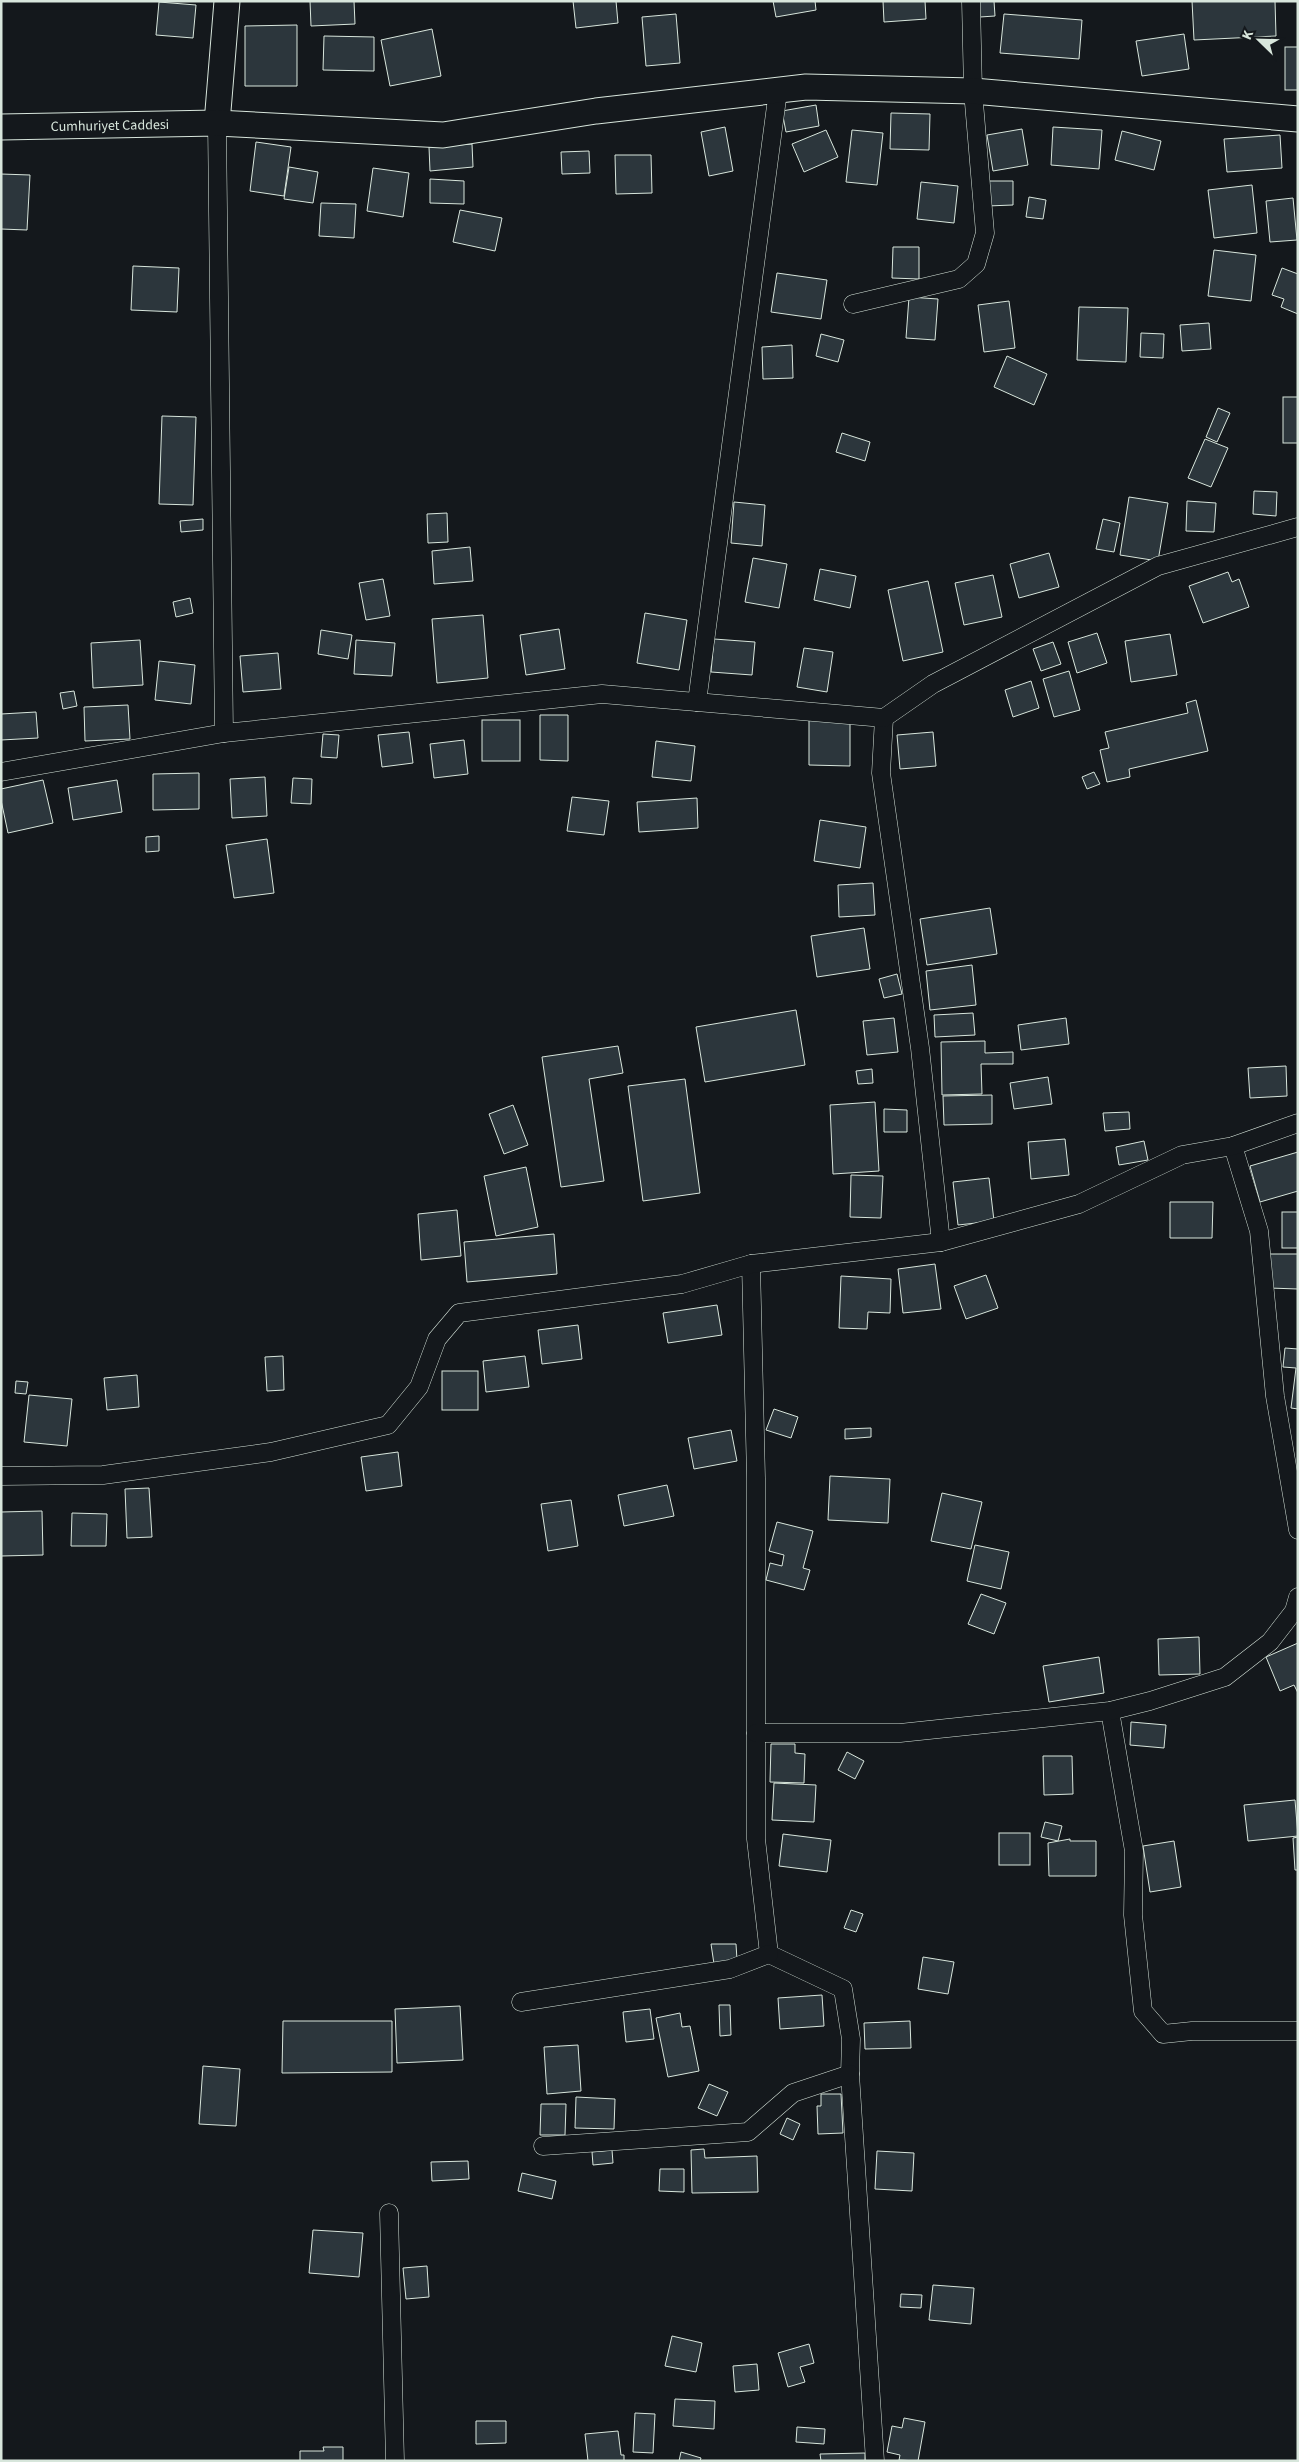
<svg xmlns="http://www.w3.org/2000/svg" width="1299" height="2462" viewBox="0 0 1299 2462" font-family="'Source Sans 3',sans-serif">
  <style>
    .building { fill: #2c363c; stroke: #d8e6dc }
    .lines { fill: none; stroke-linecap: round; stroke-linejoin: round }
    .street-casing { stroke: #d8e6dc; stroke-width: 19 }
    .secondary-casing { stroke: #d8e6dc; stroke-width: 27 }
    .street { stroke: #14181c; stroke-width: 18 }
    .secondary { stroke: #14181c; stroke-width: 25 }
    .labels { text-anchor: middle; stroke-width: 4; stroke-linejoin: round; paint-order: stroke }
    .street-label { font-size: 14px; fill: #d8e6dc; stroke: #14181c }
  </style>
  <rect width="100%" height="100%" fill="#14181c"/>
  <g class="building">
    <polygon points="310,1 354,1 355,24 311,26"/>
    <polygon points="573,1 616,1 618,23 576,28"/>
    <polygon points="773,1 815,1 816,10 776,17"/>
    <polygon points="883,1 925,1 926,19 884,22"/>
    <polygon points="979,1 994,1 995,16 980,17"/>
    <polygon points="1192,1 1275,1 1276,36 1194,40"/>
    <polygon points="159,2 196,5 193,38 156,35"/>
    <polygon points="676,14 680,63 646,66 642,17"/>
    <polygon points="1004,14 1082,20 1079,59 1000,53"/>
    <polygon points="297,25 297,86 245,86 245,26"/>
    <polygon points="432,29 441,76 390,86 381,40"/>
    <polygon points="1184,34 1189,69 1142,76 1136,41"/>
    <polygon points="324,36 374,37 374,71 323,70"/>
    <rect x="1285" y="47" width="13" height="43"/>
    <polygon points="816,105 819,126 786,132 782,111"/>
    <polygon points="891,113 930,114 929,150 890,149"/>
    <polygon points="725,127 733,171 709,176 701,132"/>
    <polygon points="1053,127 1102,130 1099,169 1051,165"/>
    <polygon points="1022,129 1028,165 993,171 987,135"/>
    <polygon points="826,130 838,157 804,172 792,144"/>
    <polygon points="852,130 883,133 877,185 846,182"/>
    <polygon points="1122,131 1161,141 1154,170 1115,160"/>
    <polygon points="1280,135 1282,168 1227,172 1224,139"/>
    <polygon points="256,142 291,147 284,196 250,191"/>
    <polygon points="472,144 473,167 430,171 429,147"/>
    <polygon points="589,151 590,173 562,174 561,152"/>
    <polygon points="615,155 651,155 652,193 616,194"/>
    <polygon points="289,167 318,172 313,203 284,199"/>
    <polygon points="373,168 409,173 403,217 367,211"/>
    <polygon points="1,174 30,175 27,230 1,229"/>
    <polygon points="430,179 464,181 464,204 430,203"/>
    <polygon points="987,181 1013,181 1013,205 987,206"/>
    <polygon points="921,182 958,186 954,223 917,219"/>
    <polygon points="1252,185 1257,233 1214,238 1208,190"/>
    <polygon points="1029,197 1046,200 1043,219 1026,217"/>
    <polygon points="1293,198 1297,240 1270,242 1266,201"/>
    <polygon points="321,203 356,204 354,238 319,236"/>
    <polygon points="460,210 502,218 495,251 453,242"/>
    <polygon points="893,247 919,247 919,279 892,278"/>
    <polygon points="1214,250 1256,255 1251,301 1208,296"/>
    <polygon points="133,266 179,268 177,312 131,310"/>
    <polygon points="1282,268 1298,274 1298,314 1281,307 1284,299 1272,295"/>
    <polygon points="777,273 827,280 821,319 771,312"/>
    <polygon points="909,297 938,299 935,340 906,338"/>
    <polygon points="1009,301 1015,348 984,352 978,305"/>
    <polygon points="1079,307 1128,308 1126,362 1077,360"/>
    <polygon points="1209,323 1211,349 1182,351 1180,325"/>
    <polygon points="1141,333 1164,334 1163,358 1140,357"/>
    <polygon points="821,334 844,340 838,362 816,356"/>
    <polygon points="792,345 793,378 763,379 762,347"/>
    <polygon points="1007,356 1047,374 1034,405 994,387"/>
    <rect x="1283" y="397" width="15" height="46"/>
    <polygon points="1218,408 1230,413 1217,442 1206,437"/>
    <polygon points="162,416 196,417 193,505 159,504"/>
    <polygon points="842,433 870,442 865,461 836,452"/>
    <polygon points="1205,439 1228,448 1211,487 1188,478"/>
    <polygon points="1254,491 1277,492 1276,516 1253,514"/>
    <polygon points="1129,497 1168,503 1158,561 1120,555"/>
    <polygon points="1187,501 1216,503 1214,532 1186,531"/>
    <polygon points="734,502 765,505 762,546 731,543"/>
    <polygon points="447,513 448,542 428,543 427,514"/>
    <polygon points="203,519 203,530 181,532 180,521"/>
    <polygon points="1103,519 1120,523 1114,552 1096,549"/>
    <polygon points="470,547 473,581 434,584 432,551"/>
    <polygon points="1049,553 1059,587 1019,598 1010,564"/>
    <polygon points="753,558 787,564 779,608 745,602"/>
    <polygon points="820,569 856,576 850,608 814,600"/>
    <polygon points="1228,572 1232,582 1239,579 1249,607 1203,623 1189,586"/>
    <polygon points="993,575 1002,617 964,625 955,583"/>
    <polygon points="383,579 390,616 366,620 359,583"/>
    <polygon points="928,581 943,652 903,661 888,590"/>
    <polygon points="190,598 193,613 176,617 173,602"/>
    <polygon points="645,613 687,620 679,670 637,663"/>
    <polygon points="483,615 488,678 437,683 432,619"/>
    <polygon points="559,629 565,669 526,675 520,635"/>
    <polygon points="321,630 352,635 348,659 318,654"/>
    <polygon points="1097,633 1107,663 1077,673 1068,642"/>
    <polygon points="1170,634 1177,675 1131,682 1125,641"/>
    <polygon points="714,639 755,642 752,675 711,672"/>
    <polygon points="140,640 143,685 93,688 91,643"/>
    <polygon points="356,640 395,643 392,676 354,674"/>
    <polygon points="1053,642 1061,664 1041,671 1033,649"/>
    <polygon points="804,648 833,652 827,692 797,687"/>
    <polygon points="278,653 281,689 243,692 240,656"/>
    <polygon points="159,661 195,665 191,704 155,700"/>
    <polygon points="1069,671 1080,710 1054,717 1043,679"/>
    <polygon points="1031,681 1039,708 1013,717 1005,690"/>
    <polygon points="74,691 77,706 63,709 60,693"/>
    <polygon points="1196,700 1208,751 1129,769 1130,777 1107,782 1100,750 1109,748 1105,732 1188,713 1186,703"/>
    <polygon points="128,705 130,739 85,741 84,707"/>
    <polygon points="36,712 38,738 1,740 1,714"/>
    <polygon points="540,715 568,715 568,761 540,760"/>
    <polygon points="809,719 850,719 850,766 809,765"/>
    <rect x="482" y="720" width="38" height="41"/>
    <polygon points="409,732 413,763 382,767 378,735"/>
    <polygon points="933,732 936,766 900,769 897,735"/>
    <polygon points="323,734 339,735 337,758 321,757"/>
    <polygon points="464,740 468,774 434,778 430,744"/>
    <polygon points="656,741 695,746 691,781 652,777"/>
    <polygon points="1094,772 1100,784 1087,789 1082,777"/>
    <polygon points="199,773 199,809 153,810 153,774"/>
    <polygon points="265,777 267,816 232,818 230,779"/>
    <polygon points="293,778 312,779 311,804 291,803"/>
    <polygon points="43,780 53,823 8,833 1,800 1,789"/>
    <polygon points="117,780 122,812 73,820 68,788"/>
    <polygon points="572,797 609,801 604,835 567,831"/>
    <polygon points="697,798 698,828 639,832 637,802"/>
    <polygon points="820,820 866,827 860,868 814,861"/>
    <polygon points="159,836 159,851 146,852 146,837"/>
    <polygon points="267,839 274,893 234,898 226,845"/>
    <polygon points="873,883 875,915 839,917 838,885"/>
    <polygon points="990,908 997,954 927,965 920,919"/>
    <polygon points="864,928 870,969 817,977 811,936"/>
    <polygon points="972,965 976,1005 930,1010 926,971"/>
    <polygon points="897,974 902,994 884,998 879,979"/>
    <polygon points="796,1010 805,1065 705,1082 696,1027"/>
    <polygon points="973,1013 975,1035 935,1037 934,1015"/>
    <polygon points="894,1018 898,1052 867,1055 863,1021"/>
    <polygon points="1066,1018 1069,1044 1021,1050 1018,1025"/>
    <polygon points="985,1041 985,1053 1013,1052 1013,1064 981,1064 982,1094 942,1095 941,1042"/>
    <polygon points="618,1046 623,1073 589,1079 604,1181 561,1187 542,1057"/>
    <polygon points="1286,1066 1287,1096 1250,1098 1248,1068"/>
    <polygon points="872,1069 873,1083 858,1084 856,1071"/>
    <polygon points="1048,1077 1052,1104 1014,1109 1010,1083"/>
    <polygon points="685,1079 700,1193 643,1201 628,1086"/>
    <polygon points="992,1095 992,1124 944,1125 943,1096"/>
    <polygon points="875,1102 879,1171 833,1174 830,1105"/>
    <polygon points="513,1105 528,1145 504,1154 489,1114"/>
    <polygon points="884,1109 907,1110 907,1132 884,1132"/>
    <polygon points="1129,1112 1130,1129 1105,1131 1103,1113"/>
    <polygon points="1065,1139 1069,1175 1031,1179 1028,1142"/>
    <polygon points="1144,1141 1148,1160 1119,1165 1116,1147"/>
    <polygon points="1298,1152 1298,1191 1260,1202 1250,1166"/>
    <polygon points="526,1167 538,1227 496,1236 484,1176"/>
    <polygon points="851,1175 883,1176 881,1218 850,1217"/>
    <polygon points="989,1178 994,1221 958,1225 953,1182"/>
    <polygon points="1170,1202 1213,1202 1212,1238 1170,1238"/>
    <polygon points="457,1210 461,1256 421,1260 418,1214"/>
    <rect x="1282" y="1212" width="16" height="36"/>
    <polygon points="554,1234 557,1274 467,1282 464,1242"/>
    <polygon points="1269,1254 1298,1254 1298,1289 1269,1288"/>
    <polygon points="935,1264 941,1309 903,1313 898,1269"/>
    <polygon points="986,1275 998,1308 966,1319 954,1286"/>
    <polygon points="841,1276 891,1279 890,1313 868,1312 867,1329 839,1328"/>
    <polygon points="717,1305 722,1335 668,1343 663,1313"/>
    <polygon points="578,1325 582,1359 542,1364 538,1330"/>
    <polygon points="1285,1348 1298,1349 1298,1409 1291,1408 1296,1368 1283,1367"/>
    <polygon points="283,1356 284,1390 267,1391 265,1357"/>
    <polygon points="525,1356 529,1387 486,1392 483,1361"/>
    <rect x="442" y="1371" width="36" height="39"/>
    <polygon points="137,1375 139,1407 107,1410 104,1378"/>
    <polygon points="16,1381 28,1382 26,1394 15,1393"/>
    <polygon points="29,1395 72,1399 67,1446 24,1442"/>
    <polygon points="774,1409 798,1417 791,1438 766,1430"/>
    <polygon points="871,1428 871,1437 845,1439 845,1429"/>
    <polygon points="731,1430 737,1461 694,1469 688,1438"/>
    <polygon points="398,1452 402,1486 366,1491 361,1457"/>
    <polygon points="830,1476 890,1479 888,1523 828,1520"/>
    <polygon points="667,1485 674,1516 624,1526 618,1495"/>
    <polygon points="149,1488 152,1537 127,1538 125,1489"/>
    <polygon points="942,1493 982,1502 971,1549 931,1541"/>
    <polygon points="571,1500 578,1546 548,1551 541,1504"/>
    <polygon points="42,1511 43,1555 1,1556 1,1512"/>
    <polygon points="72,1513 107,1514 106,1546 71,1546"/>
    <polygon points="777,1522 813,1531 803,1568 810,1570 804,1590 766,1580 770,1563 782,1566 784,1555 769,1551"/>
    <polygon points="975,1545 1009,1552 1001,1589 967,1581"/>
    <polygon points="981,1594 1006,1603 994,1634 968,1624"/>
    <polygon points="1199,1637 1200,1674 1159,1675 1158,1639"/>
    <polygon points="1298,1643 1298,1693 1294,1685 1280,1691 1266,1657"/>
    <polygon points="1099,1657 1104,1693 1049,1702 1043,1666"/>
    <polygon points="1131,1722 1166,1725 1164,1748 1130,1745"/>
    <polygon points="771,1744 795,1744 795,1753 805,1754 804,1783 770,1782"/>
    <polygon points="847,1752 864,1761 855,1779 838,1770"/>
    <polygon points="1043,1756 1072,1756 1073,1794 1044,1795"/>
    <polygon points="774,1783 816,1785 814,1822 772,1820"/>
    <polygon points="1295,1800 1298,1836 1248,1841 1244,1805"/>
    <polygon points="1045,1822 1062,1826 1058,1841 1041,1837"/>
    <rect x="999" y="1833" width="31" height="32"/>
    <polygon points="783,1834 831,1840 827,1872 779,1866"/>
    <polygon points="1298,1837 1298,1870 1295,1870 1293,1838"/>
    <polygon points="1070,1839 1070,1841 1096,1841 1096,1876 1049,1876 1048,1843"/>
    <polygon points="1174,1841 1181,1887 1150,1892 1143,1846"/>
    <polygon points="851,1910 863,1914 856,1932 844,1928"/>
    <polygon points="711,1944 736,1944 737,1960 714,1964"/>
    <polygon points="923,1957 954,1962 948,1994 918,1989"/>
    <polygon points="822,1995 824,2026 780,2029 778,1998"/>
    <polygon points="719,2005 730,2005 731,2035 720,2036"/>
    <polygon points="460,2006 463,2060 397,2063 395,2009"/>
    <polygon points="650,2009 654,2039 626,2042 623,2012"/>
    <polygon points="680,2013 682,2027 690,2026 699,2071 668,2077 656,2018"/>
    <polygon points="283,2021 392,2021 392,2072 282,2073"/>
    <polygon points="910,2021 911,2048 865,2049 864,2023"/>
    <polygon points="578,2045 581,2091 547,2094 544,2047"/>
    <polygon points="203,2066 240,2069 236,2126 199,2124"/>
    <polygon points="709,2084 728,2092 717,2116 698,2108"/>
    <polygon points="821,2094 841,2094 843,2133 818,2134 817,2106 821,2106"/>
    <polygon points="576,2097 615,2099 614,2129 575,2128"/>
    <polygon points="541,2104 566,2104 565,2135 540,2135"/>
    <polygon points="787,2118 800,2124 793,2140 780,2134"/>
    <polygon points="704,2149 705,2158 757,2156 758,2192 692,2193 691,2150"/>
    <polygon points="612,2150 613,2163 593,2165 592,2152"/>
    <polygon points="877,2151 914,2153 912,2191 875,2189"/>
    <polygon points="468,2161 469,2179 432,2181 431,2162"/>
    <polygon points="660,2169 684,2169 684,2192 659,2191"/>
    <polygon points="522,2173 556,2181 552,2199 518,2191"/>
    <polygon points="313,2230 363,2233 359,2277 309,2273"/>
    <polygon points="427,2266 429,2297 406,2299 403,2268"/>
    <polygon points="933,2285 974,2288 971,2324 929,2320"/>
    <polygon points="901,2294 922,2295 921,2308 900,2307"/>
    <polygon points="672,2336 702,2343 696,2372 665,2366"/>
    <polygon points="809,2344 814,2363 800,2367 805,2382 788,2387 778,2353"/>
    <polygon points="757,2364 759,2390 735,2392 733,2366"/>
    <polygon points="675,2399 715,2401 714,2429 673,2426"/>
    <polygon points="635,2413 655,2414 653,2453 633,2452"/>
    <polygon points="904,2418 925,2422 918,2461 899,2460 900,2455 887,2452 892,2426 902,2428"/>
    <polygon points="476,2421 506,2421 506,2443 476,2444"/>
    <polygon points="797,2427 825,2429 824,2444 796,2442"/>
    <polygon points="618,2431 621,2455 624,2455 624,2461 588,2461 585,2434"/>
    <polygon points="323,2447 343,2447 343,2461 300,2461 300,2451 324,2451"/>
    <polygon points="681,2452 701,2458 700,2461 679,2461"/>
    <polygon points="865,2453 865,2461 821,2461 820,2454"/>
  </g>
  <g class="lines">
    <g class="street-casing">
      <g id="street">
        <polyline points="217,123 224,733"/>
        <polyline points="853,304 959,279 976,264 985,233 973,91 971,1"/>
        <polyline points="697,702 778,91"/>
        <polyline points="884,718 881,773 920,1048 941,1242"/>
        <polyline points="1,772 224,733 602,694 884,718 933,684 1158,566 1298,527"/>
        <polyline points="1233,1146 1259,1231 1275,1396 1298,1530"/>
        <polyline points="751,1264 756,1478 756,1839 769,1954 843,1989 851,2039 850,2074 875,2461"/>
        <polyline points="1,1476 103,1475 271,1452 388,1425 419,1387 437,1339 459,1313 682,1284 751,1264 941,1242 1079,1204 1182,1155 1233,1146 1298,1123"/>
        <polyline points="1110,1711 1134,1851 1133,1915 1143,2011 1163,2034 1192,2031 1298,2031"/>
        <polyline points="756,1733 900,1733 1110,1711 1150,1701 1225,1677 1270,1642 1294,1611 1298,1597"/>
        <polyline points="521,2002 730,1969 769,1954"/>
        <polyline points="543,2146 748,2132 793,2093 850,2074"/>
        <polyline points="389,2213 395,2461"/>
      </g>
    </g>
    <g class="secondary-casing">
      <g id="secondary">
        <polyline points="217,123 227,1"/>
        <path id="s1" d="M1 127 217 123 443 135 596 111 806 87 973 91 1298 119"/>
      </g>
    </g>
    <use href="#street" class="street"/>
    <use href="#secondary" class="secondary"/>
  </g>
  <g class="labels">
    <g class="street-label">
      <text dy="5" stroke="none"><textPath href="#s1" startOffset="109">Cumhuriyet Caddesi</textPath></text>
    </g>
  </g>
  <rect width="1299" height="2462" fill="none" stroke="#d8e6dc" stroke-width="5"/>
  <g transform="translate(1259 40) rotate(293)" stroke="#14181c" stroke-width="4" paint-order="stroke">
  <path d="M0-4L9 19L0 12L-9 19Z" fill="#d8e6dc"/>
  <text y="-8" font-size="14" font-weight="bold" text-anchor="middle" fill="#d8e6dc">K</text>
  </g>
</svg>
